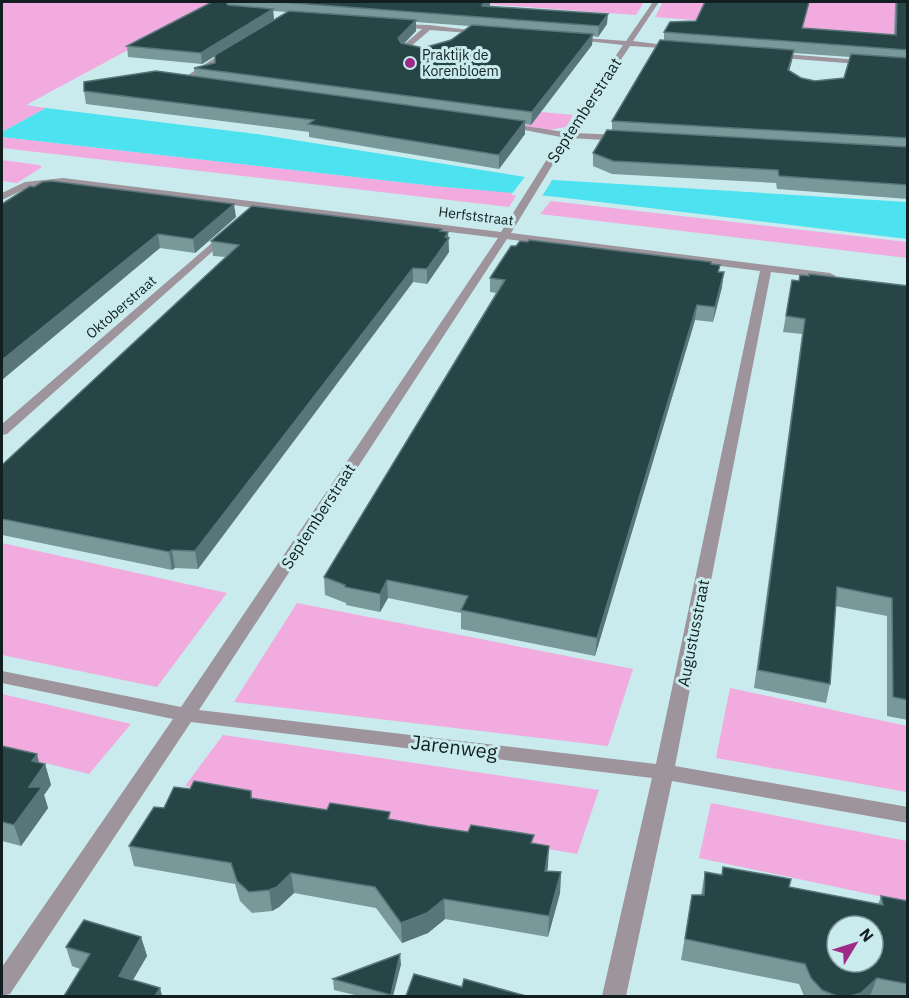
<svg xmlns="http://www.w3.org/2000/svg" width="909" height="998" viewBox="0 0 909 998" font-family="'IBM Plex Sans',sans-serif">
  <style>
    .green { fill: #f1abde }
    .water { fill: #4ce2f0 }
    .pier { fill: #c9ebee }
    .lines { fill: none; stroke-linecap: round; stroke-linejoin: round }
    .street { fill: #9e949b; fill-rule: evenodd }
    .wall { fill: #78989a; fill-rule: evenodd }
    .shaded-wall { fill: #587679 }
    .building { fill: #274447; stroke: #587679; stroke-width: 1.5; fill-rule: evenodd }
    .poi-dot { fill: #9d2a87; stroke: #c9ebee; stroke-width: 2 }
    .labels { text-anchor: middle; stroke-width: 6; stroke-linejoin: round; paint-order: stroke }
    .far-poi-label { font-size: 14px; fill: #121f20; stroke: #c9ebee; text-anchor: start }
    .far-street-label { font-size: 14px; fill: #121f20; stroke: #c9ebee }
    .street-label { font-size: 16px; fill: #121f20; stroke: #c9ebee }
    .near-street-label { font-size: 20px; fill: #121f20; stroke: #c9ebee }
  </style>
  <rect width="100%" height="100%" fill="#c9ebee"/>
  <g class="green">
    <polygon points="2,2 217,2 26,105 46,108 2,132"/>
    <polygon points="455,2 644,2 636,15"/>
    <polygon points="663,2 907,2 907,36 655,17"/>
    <polygon points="208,80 573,115 566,127 549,130"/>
    <polygon points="2,137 434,186 518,193 509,207 2,148"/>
    <polygon points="2,160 39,165 42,167 17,183 2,181"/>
    <polygon points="551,201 907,242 907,258 540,214"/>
    <polygon points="2,543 227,593 157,687 2,655"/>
    <polygon points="297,603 633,669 608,746 234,702"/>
    <polygon points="730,688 907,726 907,792 716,758"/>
    <polygon points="2,694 131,724 89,774 2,752"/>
    <polygon points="223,735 599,790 577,854 185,786"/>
    <polygon points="711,803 907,841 907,902 699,858"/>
  </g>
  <polygon class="water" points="46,108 257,134 538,179 907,202 907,239 558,197 434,186 2,137 2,132"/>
  <polygon class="pier" points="527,174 554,177 541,198 511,195"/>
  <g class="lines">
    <g class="street">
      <path d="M653 2H659L633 41 681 47 677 49 630 46 572 133 623 135 627 138 623 141 569 138 511 233 830 273 836 276 830 279 771 272 675 766 908 807V823L672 781 626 996H602L652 778 191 722 10 994 2 996V967L173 719 2 683V671L181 707 498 238 63 184 27 188 2 200V193L25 182 63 178 501 232 561 137 503 126 507 123 564 132 623 45 568 39 572 37 626 41ZM507 239 760 271 656 764 199 710Z"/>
      <polygon points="394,24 429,25 485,32 482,34 430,30 409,48 418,51 415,55 400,48 422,29 396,27"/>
      <polygon points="230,48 237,50 189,81 192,81 192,85 177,82"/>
      <polygon points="773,53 908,64 908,68 770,57"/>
      <polygon points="227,230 232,233 231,235 7,434 2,435 2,424"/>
    </g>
  </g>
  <g class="wall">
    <path d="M212 2H490V7L607 24 598 37 592 36V45L531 125 525 124V134L499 169 309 137V132L86 104 84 91 195 77 194 68 215 63V56L202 64 128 57 127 46ZM273 11 287 12 274 20ZM416 22 469 26 451 40 423 48 404 44 416 31Z"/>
    <path d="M705 2H809L803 28 894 35 895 2H908V199L777 189 776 183 612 174 593 166V153L612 130V121L664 40V32L696 21ZM793 53 850 57 844 78 815 81 801 78 789 71Z"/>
    <polygon points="2,204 236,217 195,253 160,248"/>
    <polygon points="442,229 442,231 448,232 449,252 427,284 413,282 198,569 175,568 172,570 2,535 2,465 226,257 213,256 211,241"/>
    <polygon points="711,264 719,272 722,287 713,322 695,320 595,656 461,629 461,613 388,598 380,612 346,605 346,603 325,595 324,577 496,293 490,292 490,278"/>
    <polygon points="792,280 908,286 908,720 887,716 887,616 835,606 830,684 826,703 754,688 802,334 783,332"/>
    <polygon points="2,746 39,763 45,764 51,785 44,795 48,808 21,846 2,841"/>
    <polygon points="190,789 251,791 252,798 533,843 548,866 547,871 561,872 560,893 548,937 445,919 428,933 402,943 376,908 294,893 279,907 272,911 252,913 240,901 235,884 134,866 129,846 164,808"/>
    <polygon points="705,872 878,905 881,896 908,901 908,996 804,996 799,984 681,960 692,895 701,895"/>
    <polygon points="141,937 147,956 133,980 160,988 162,996 64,996 80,969 72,966 66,947"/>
    <polygon points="401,964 393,996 359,996 334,990 333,979"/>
  </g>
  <g class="shaded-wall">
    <polygon points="485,2 490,2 490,7 481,15 482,5"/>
    <polygon points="273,9 274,20 202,64 201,53"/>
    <polygon points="608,14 607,24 598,37 599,26"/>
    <polygon points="416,20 416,31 398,49 398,38"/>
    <polygon points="593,34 592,45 531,125 532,112"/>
    <polygon points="794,50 792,61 786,82 788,70"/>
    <polygon points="525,121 525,134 499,169 499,155"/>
    <polygon points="234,204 236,217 195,253 193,239"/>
    <polygon points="448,232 449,252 427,284 427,269"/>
    <polygon points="158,234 160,248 2,380 2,360"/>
    <polygon points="413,268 413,282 198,569 195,551"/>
    <polygon points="724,272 722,287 713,322 715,307"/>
    <polygon points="697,305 695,320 595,656 597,638"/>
    <polygon points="172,550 175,568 172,570 169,552"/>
    <polygon points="387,580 388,598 380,612 380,594"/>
    <polygon points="37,754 41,770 45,764 51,785 44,795 48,808 21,846 14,825 29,787 32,761"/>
    <polygon points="549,846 548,866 544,892 545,871"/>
    <polygon points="561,872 560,893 548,937 549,916"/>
    <polygon points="291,873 294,893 279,907 272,911 269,890"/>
    <polygon points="444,899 445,919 428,933 402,943 401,923"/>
    <polygon points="141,937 147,956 124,995 119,976"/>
    <polygon points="400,954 401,964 393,996 391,996"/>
    <polygon points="877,978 870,996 850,996"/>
    <polygon points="160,988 162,996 155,996"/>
  </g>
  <g class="building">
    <polygon points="212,2 226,2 228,5 273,9 201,53 127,46"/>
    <polygon points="280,2 485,2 482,5 484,5 483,6 608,14 599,26"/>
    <polygon points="705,2 809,2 802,28 896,35 897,2 908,2 908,50 664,32 670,22 696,21"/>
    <polygon points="289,11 416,20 398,38 401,43 423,48 451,40 472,25 593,34 532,112 194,68 215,63 215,55"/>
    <polygon points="660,40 794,50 788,70 801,78 815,81 844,78 851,54 908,58 908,138 612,121"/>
    <polygon points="156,71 525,121 499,155 308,124 314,120 84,91 84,82"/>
    <polygon points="607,130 908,147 908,185 779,176 778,170 613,161 593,153"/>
    <polygon points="51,181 234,204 193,239 158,234 2,360 2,204 30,186 34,187 42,182"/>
    <polygon points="252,206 442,229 440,231 448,232 445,237 449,238 427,269 413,268 195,551 172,550 169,552 2,519 2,465 239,245 211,241"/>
    <polygon points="529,240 711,262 711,264 720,265 718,272 724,272 715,307 697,305 597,638 461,610 468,596 387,580 380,594 345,587 345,585 324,577 505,280 490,278 511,246 516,246 520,241 528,242"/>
    <polygon points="809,274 908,286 908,700 893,697 892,598 837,587 830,684 758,670 805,319 786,316 792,280 799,281 800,275 809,276"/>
    <polygon points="2,746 37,754 32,761 45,764 29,787 42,787 14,825 2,822"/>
    <polygon points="194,781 251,791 251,798 288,804 327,810 330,803 390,812 388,819 428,826 468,832 471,825 534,835 531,843 549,846 545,871 561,872 549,916 444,899 427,913 401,923 375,887 291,873 277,887 269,890 249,892 237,881 231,863 129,846 154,807 164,808 174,787 190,789"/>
    <path d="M723 867 791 879 789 887 883 905 881 896 908 901V984L877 978 861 993 850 996H837L822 990 811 978 805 964 685 939 692 895H704L705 872 722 875ZM837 926H873V962H837Z"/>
    <polygon points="84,920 141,937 119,976 160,988 155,996 64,996 90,954 66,947"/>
    <polygon points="400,954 391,995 333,979"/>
    <polygon points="414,974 462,987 464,979 526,996 406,996"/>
  </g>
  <circle class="poi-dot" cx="410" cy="63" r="6"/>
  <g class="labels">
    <g class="far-poi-label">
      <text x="422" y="60">Praktijk de<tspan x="422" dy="16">Korenbloem</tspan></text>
    </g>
    <g class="far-street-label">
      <text transform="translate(476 216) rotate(7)" y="5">Herfststraat</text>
      <text transform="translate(121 307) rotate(-41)" y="5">Oktoberstraat</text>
    </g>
    <g class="street-label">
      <text transform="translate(584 110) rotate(-57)" y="6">Septemberstraat</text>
      <text transform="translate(318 516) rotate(-57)" y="6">Septemberstraat</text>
      <text transform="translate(693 633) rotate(-79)" y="6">Augustusstraat</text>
    </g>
    <g class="near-street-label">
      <text transform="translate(454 747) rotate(7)" y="7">Jarenweg</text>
    </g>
  </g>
  <rect width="909" height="998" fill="none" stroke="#121f20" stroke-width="6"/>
  <g transform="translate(855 944) rotate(52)"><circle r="28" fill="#c9ebee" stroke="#80999c" stroke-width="1.5"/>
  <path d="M0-4.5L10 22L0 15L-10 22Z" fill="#9d2a87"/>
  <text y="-9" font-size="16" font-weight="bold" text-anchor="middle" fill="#121f20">N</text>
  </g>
</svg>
